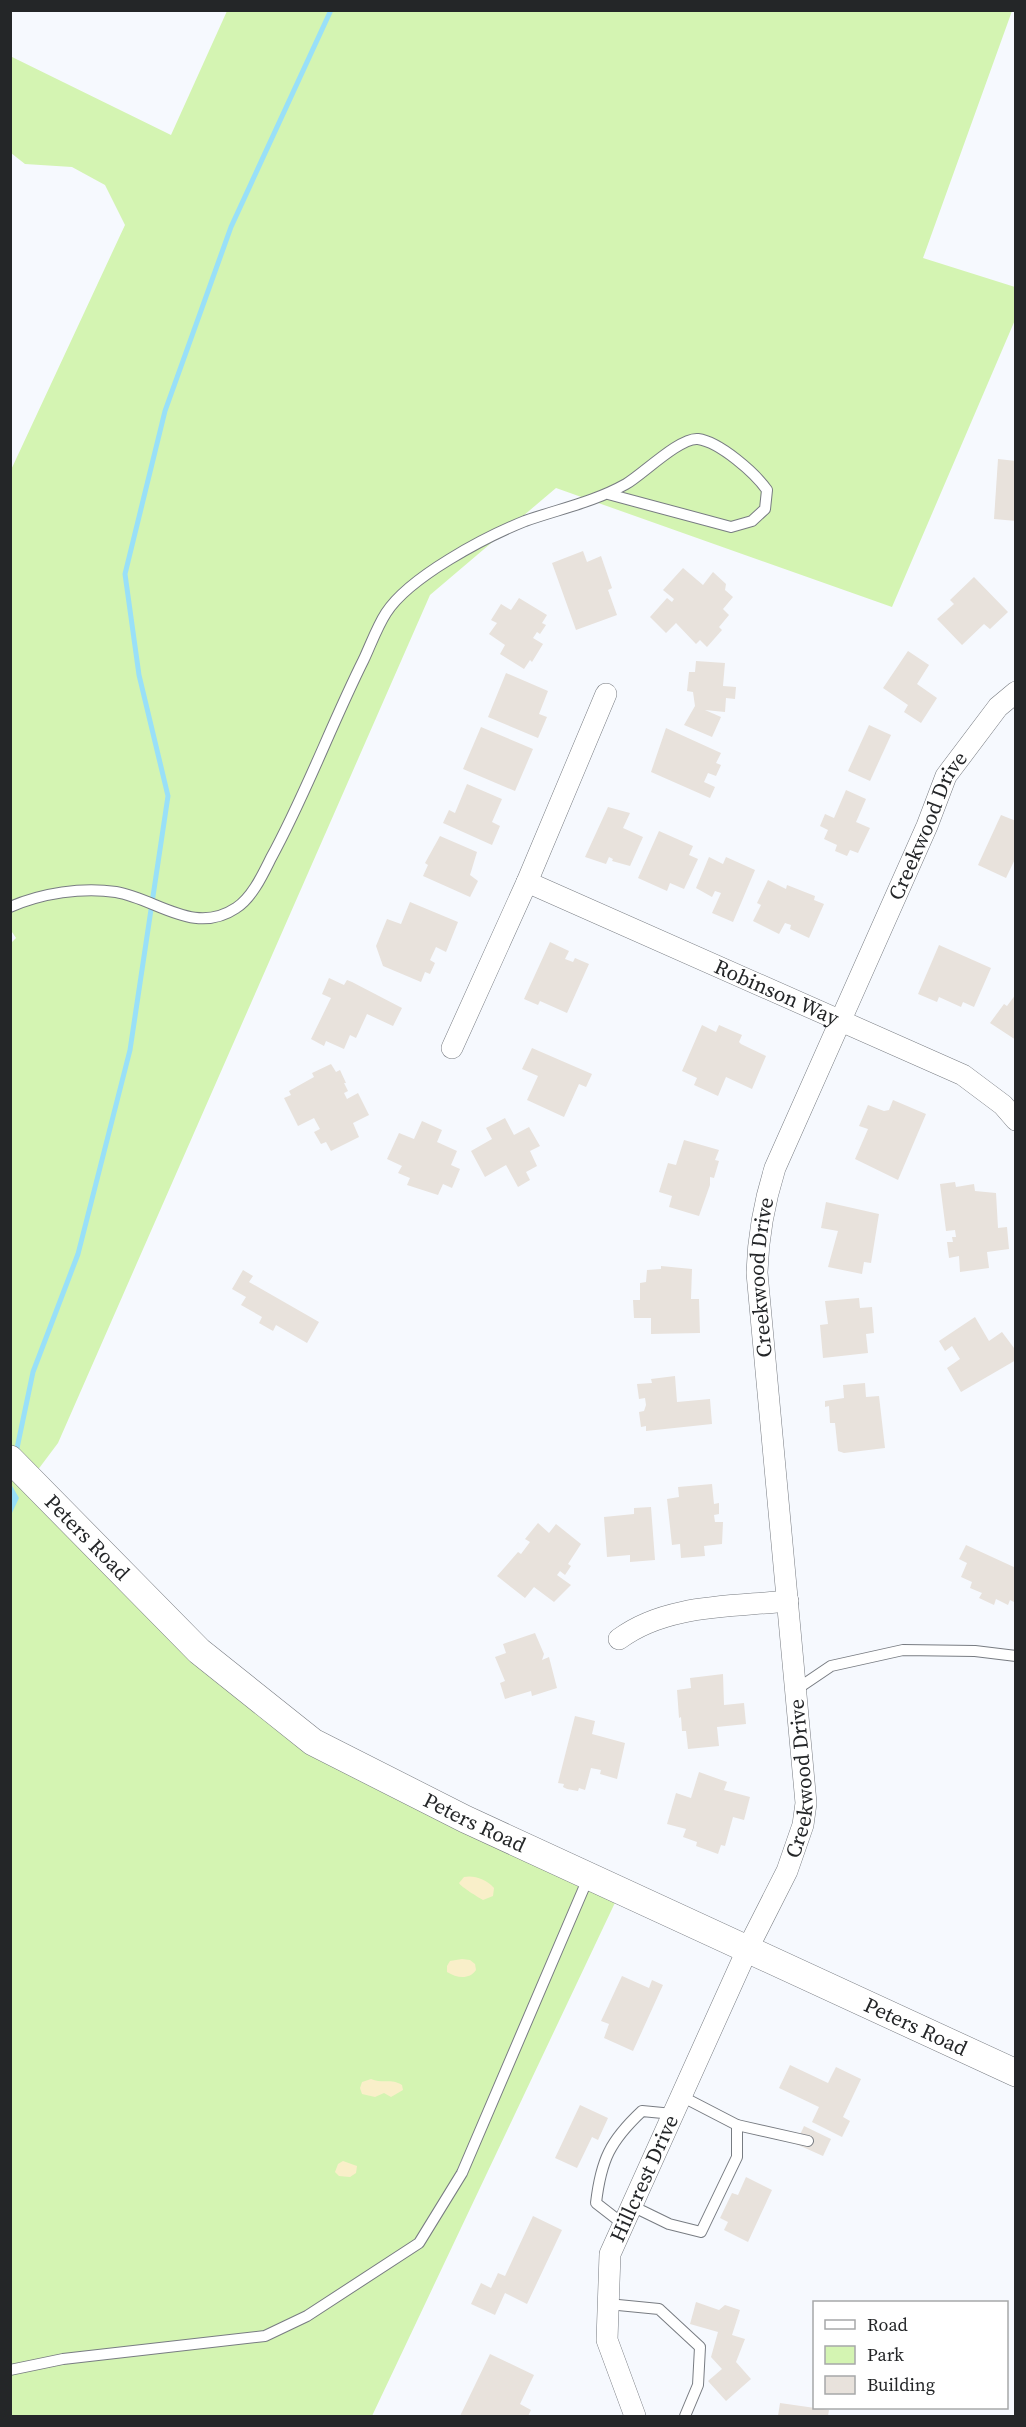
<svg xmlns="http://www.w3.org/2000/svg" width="1026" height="2427" viewBox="0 0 1026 2427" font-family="'Source Serif 4',serif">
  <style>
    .green { fill: #d4f4b2 }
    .sand { fill: #f9efc9 }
    .water { fill: #99e0f8 }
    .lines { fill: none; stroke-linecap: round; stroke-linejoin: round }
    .stream { stroke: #99e0f8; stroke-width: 5 }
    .building { fill: #e8e2dc }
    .service-casing { stroke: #787c82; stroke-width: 12 }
    .minor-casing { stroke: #787c82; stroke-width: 22 }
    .tertiary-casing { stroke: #787c82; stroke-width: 28 }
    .service { stroke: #fff; stroke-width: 10 }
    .minor { stroke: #fff; stroke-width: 21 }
    .tertiary { stroke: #fff; stroke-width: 27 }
    .labels { text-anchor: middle; stroke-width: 5; stroke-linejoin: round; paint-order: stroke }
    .street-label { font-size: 21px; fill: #242628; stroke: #fff }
  </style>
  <rect width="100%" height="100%" fill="#f6f9fe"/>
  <polygon class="green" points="227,11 1012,11 923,258 1015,287 1015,320 892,607 556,488 430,595 58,1443 31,1479 313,1742 621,1890 372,2416 11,2416 10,944 16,938 10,929 10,472 125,225 105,185 72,167 25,164 11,153 10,56 171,135"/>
  <g class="sand">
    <path d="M464 1877C474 1875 486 1879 494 1888L493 1896 483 1900C478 1897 461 1887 459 1883Z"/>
    <path d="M462 1959 470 1960 475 1964 476 1970C469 1980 457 1978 447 1972V1966L450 1961Z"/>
    <path d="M371 2079C383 2084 391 2078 402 2085L403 2090 391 2097 384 2093 375 2097 362 2094 360 2088 362 2082Z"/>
    <polygon points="343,2161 357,2166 356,2173 350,2177 339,2176 335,2172 338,2164"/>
  </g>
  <polygon class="water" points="11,1484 19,1498 11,1515"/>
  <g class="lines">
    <polyline class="stream" points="16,1453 33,1372 78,1254 130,1050 168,796 139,675 125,574 165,411 231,227 331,10"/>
  </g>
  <g class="building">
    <polygon points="998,459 1016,461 1016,521 994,519"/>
    <polygon points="583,551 587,562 601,556 612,588 608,590 617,615 576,630 552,563"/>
    <polygon points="683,568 703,585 713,572 726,584 725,590 733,597 723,609 729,615 719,627 722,630 707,647 700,640 696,644 676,623 666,633 650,617 667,598 672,602 674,599 663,590"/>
    <polygon points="974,577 1008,612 990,629 984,624 962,645 937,619 954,604 950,600"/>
    <polygon points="519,598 547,615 542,623 546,625 540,634 537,632 533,638 543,644 532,662 530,660 524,669 500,654 505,645 489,634 497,623 491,620 501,604 511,610"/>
    <polygon points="908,651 929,665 917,684 937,698 921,723 904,712 908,705 883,688"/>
    <polygon points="696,661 725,663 723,686 736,687 735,699 726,698 725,712 705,710 721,717 712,737 684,725 695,706 693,692 687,691 689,672 695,672"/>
    <polygon points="506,673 548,691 539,714 547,717 538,738 488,717"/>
    <polygon points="869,725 891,735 870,781 848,771"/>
    <polygon points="481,727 533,749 515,791 463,769"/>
    <polygon points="666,728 721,753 716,763 721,765 716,776 708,773 704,782 715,787 710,798 651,772"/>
    <polygon points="467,784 502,799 492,822 500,826 492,845 443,823 449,810 455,813"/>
    <polygon points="846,790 866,799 856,822 870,828 858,853 850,850 847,856 835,851 837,845 824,839 828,830 820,826 825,814 834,818"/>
    <polygon points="608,807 630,813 623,828 643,837 630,866 612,861 613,859 609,857 606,864 585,857"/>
    <polygon points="1001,815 1016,821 1016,857 1006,878 978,865"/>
    <polygon points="659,831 693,846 689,855 698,859 684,889 670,883 667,891 638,878"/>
    <polygon points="440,836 477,852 470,875 478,881 470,897 423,876 428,865 425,863"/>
    <polygon points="709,857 723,864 726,857 755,870 733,922 712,913 721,893 715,891 712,897 696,888"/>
    <polygon points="768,880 786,889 787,885 815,896 814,900 824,904 809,938 790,929 791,925 785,923 779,934 753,921 761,905 757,903"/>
    <polygon points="410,902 458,922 446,952 436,947 430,960 435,963 430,974 425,972 421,982 383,966 376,946 387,919 401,924"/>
    <polygon points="550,942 569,951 565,959 573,962 575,958 589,964 567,1013 540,1001 538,1005 524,999"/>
    <polygon points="939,945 991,968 974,1007 963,1002 961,1007 939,997 937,1002 918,994"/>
    <polygon points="329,978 344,985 347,980 352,982 402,1008 393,1026 367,1014 356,1038 350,1035 344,1049 326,1041 324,1046 311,1039 331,998 322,994"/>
    <polygon points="1016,994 1016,1040 990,1023 1004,1004 1007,1006"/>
    <polygon points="702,1025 716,1032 719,1025 742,1035 739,1042 741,1044 766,1056 752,1089 726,1077 718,1096 694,1085 697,1078 682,1071"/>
    <polygon points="532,1048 592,1074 586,1087 579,1084 564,1117 527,1100 538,1076 522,1069"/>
    <polygon points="331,1064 336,1072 340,1070 346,1083 344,1083 348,1091 344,1093 347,1099 358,1093 369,1115 353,1123 359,1137 331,1151 326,1142 321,1144 314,1132 320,1129 314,1118 298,1126 284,1098 291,1095 289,1091 314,1077 312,1073"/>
    <polygon points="893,1100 926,1114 898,1180 855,1159 868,1129 859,1126 868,1105 884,1111 889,1110"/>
    <polygon points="505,1118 514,1135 529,1127 540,1146 530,1151 537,1166 526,1172 530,1180 518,1187 506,1165 485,1177 471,1151 492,1139 486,1128"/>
    <polygon points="422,1121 442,1130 437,1142 457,1151 451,1165 460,1169 452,1188 443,1184 438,1195 407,1185 410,1178 398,1173 402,1166 387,1159 399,1133 414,1139"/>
    <polygon points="684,1140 719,1150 715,1160 719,1161 714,1178 710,1177 710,1185 699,1216 669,1207 672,1196 659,1192 668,1163 676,1165"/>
    <polygon points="955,1182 956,1187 974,1184 975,1191 996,1193 998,1228 1007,1227 1009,1249 987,1252 989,1268 960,1272 959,1256 949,1258 947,1242 953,1242 952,1237 956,1237 955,1230 946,1231 940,1184"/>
    <polygon points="826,1202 879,1214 871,1263 864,1262 862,1274 828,1267 838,1231 821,1228"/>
    <polygon points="661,1266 692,1269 691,1299 699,1299 700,1333 651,1334 651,1318 634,1318 633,1300 640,1300 640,1283 646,1282 647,1270 661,1269"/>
    <polygon points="243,1270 253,1276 249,1282 319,1322 307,1343 276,1325 273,1331 259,1323 262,1317 241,1305 246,1297 232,1289"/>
    <polygon points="859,1298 860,1308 872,1307 874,1333 866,1334 868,1353 823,1358 820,1325 828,1324 825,1301"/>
    <polygon points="975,1317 989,1341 1002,1332 1014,1348 1016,1360 961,1392 947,1368 960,1359 952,1346 945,1351 939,1341"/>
    <polygon points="675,1376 677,1402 710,1399 712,1424 646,1431 646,1426 641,1427 639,1412 644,1411 646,1405 645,1398 639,1399 637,1384 652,1383 651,1379"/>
    <polygon points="865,1383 866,1397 879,1396 885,1448 844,1453 838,1451 835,1423 830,1423 829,1406 825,1407 825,1401 844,1398 843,1385"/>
    <polygon points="712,1484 714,1504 719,1503 719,1514 714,1515 715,1522 723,1522 722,1544 704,1546 705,1556 681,1558 680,1544 672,1545 667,1499 679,1497 678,1487"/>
    <polygon points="651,1507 655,1560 630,1562 630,1555 607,1557 604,1517 634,1514 634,1508"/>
    <polygon points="538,1523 549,1533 556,1524 581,1544 568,1564 571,1566 565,1575 560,1571 557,1575 571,1585 554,1602 534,1587 525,1598 497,1576 518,1552 521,1554 530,1542 525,1539"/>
    <polygon points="966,1545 1016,1568 1016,1603 1010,1600 1008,1605 996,1599 994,1605 979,1598 982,1593 970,1588 972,1582 961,1577 967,1563 959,1559"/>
    <polygon points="535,1633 544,1654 542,1660 549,1657 557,1688 532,1696 531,1691 505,1699 500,1683 505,1681 495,1657 506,1653 503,1644"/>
    <polygon points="723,1674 724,1705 744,1703 746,1724 717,1727 719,1746 688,1749 686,1731 682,1731 681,1717 679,1718 677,1690 691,1688 690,1678"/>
    <polygon points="575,1716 595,1721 592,1734 625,1743 617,1779 600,1774 601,1770 591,1768 585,1790 579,1788 578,1791 567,1789 563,1787 564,1784 558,1783"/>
    <polygon points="699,1772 727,1782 724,1790 750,1797 744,1820 733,1817 725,1846 721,1845 718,1854 696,1846 697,1842 683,1837 686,1829 667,1824 676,1793 691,1798"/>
    <polygon points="622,1976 649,1988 652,1980 663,1985 633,2051 604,2038 609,2024 601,2021"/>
    <polygon points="790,2065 828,2083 836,2067 861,2079 843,2117 850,2121 842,2137 812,2122 819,2107 779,2088"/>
    <polygon points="580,2105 608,2118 598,2140 592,2137 577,2168 555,2158"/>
    <polygon points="804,2126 831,2139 823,2156 796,2144"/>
    <polygon points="746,2177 772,2190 748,2242 724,2230 728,2222 720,2218 732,2193 738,2195"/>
    <polygon points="533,2216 562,2230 527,2304 505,2293 495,2315 471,2304 481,2283 491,2288 498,2273 505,2276"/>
    <polygon points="696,2302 719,2310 725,2305 740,2310 732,2335 745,2339 736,2362 751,2379 726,2401 708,2381 722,2369 711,2357 718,2332 690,2324"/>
    <polygon points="490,2354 534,2375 520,2404 531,2410 528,2416 460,2416"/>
    <polygon points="780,2403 829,2410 828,2416 778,2416"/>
  </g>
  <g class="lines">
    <g class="service-casing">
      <g id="service">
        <path d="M10 907C42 893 82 887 116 892 157 899 194 936 236 908 252 898 263 874 271 858 306 794 331 725 364 659 371 644 377 627 386 613 409 577 485 537 525 521 559 509 594 502 626 484 642 475 680 437 698 439 720 442 755 473 767 490L765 509 752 521 731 527 608 494"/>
        <polyline points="797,1689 831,1666 903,1650 975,1651 1016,1656"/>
        <polyline points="681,2096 737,2125 808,2141"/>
        <polyline points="632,2206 669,2224 701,2232 737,2157 737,2125"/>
        <path d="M623 2224 596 2203C601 2160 610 2141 642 2111L673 2114"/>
        <polyline points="608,2304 659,2309 700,2347 698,2385 685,2416"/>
        <polyline points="10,2370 63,2359 265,2336 307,2316 419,2243 462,2173 589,1876"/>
      </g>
    </g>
    <g class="minor-casing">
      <g id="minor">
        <path id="s1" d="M527 882 963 1075 1003 1105 1016 1120"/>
        <polyline points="452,1048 527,882 606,694"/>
        <path d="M619 1639C666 1604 731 1607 788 1601"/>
        <path id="s2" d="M635 2416 607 2340 610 2254 748 1948 787 1871 803 1825 806 1803 757 1273C758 1236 764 1203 775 1168L927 826 946 776 998 707 1016 692"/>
      </g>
    </g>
    <g class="tertiary-casing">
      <g id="tertiary">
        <path id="s3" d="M10 1459 199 1651 313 1742 465 1819 1016 2073"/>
      </g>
    </g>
    <use href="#service" class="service"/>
    <use href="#minor" class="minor"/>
    <use href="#tertiary" class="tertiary"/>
  </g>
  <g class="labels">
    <g class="street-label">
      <text dy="7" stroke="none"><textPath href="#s2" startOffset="1674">Creekwood Drive</textPath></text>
      <text dy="7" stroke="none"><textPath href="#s1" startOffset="273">Robinson Way</textPath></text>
      <text dy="7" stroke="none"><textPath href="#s2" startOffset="1188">Creekwood Drive</textPath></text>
      <text dy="7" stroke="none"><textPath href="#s3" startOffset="110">Peters Road</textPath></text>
      <text dy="7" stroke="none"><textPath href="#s2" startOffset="684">Creekwood Drive</textPath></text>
      <text dy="7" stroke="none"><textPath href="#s3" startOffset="596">Peters Road</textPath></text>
      <text dy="7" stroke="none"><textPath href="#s3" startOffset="1082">Peters Road</textPath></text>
      <text dy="7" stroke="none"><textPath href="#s2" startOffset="250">Hillcrest Drive</textPath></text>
    </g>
  </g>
  <rect width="1026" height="2427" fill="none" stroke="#242628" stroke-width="24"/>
  <rect x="813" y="2301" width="195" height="108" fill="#ffffff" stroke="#a7a8a9" stroke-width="1.5"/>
  <rect x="825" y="2320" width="30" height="9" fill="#ffffff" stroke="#a7a8a9" stroke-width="1.5"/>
  <text x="867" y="2331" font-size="18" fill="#242628">Road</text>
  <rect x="825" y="2346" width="30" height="18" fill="#d4f4b2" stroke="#a7a8a9" stroke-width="1.5"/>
  <text x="867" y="2361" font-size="18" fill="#242628">Park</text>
  <rect x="825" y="2376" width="30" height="18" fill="#e8e2dc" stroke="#a7a8a9" stroke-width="1.5"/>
  <text x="867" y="2391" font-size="18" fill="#242628">Building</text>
</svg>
